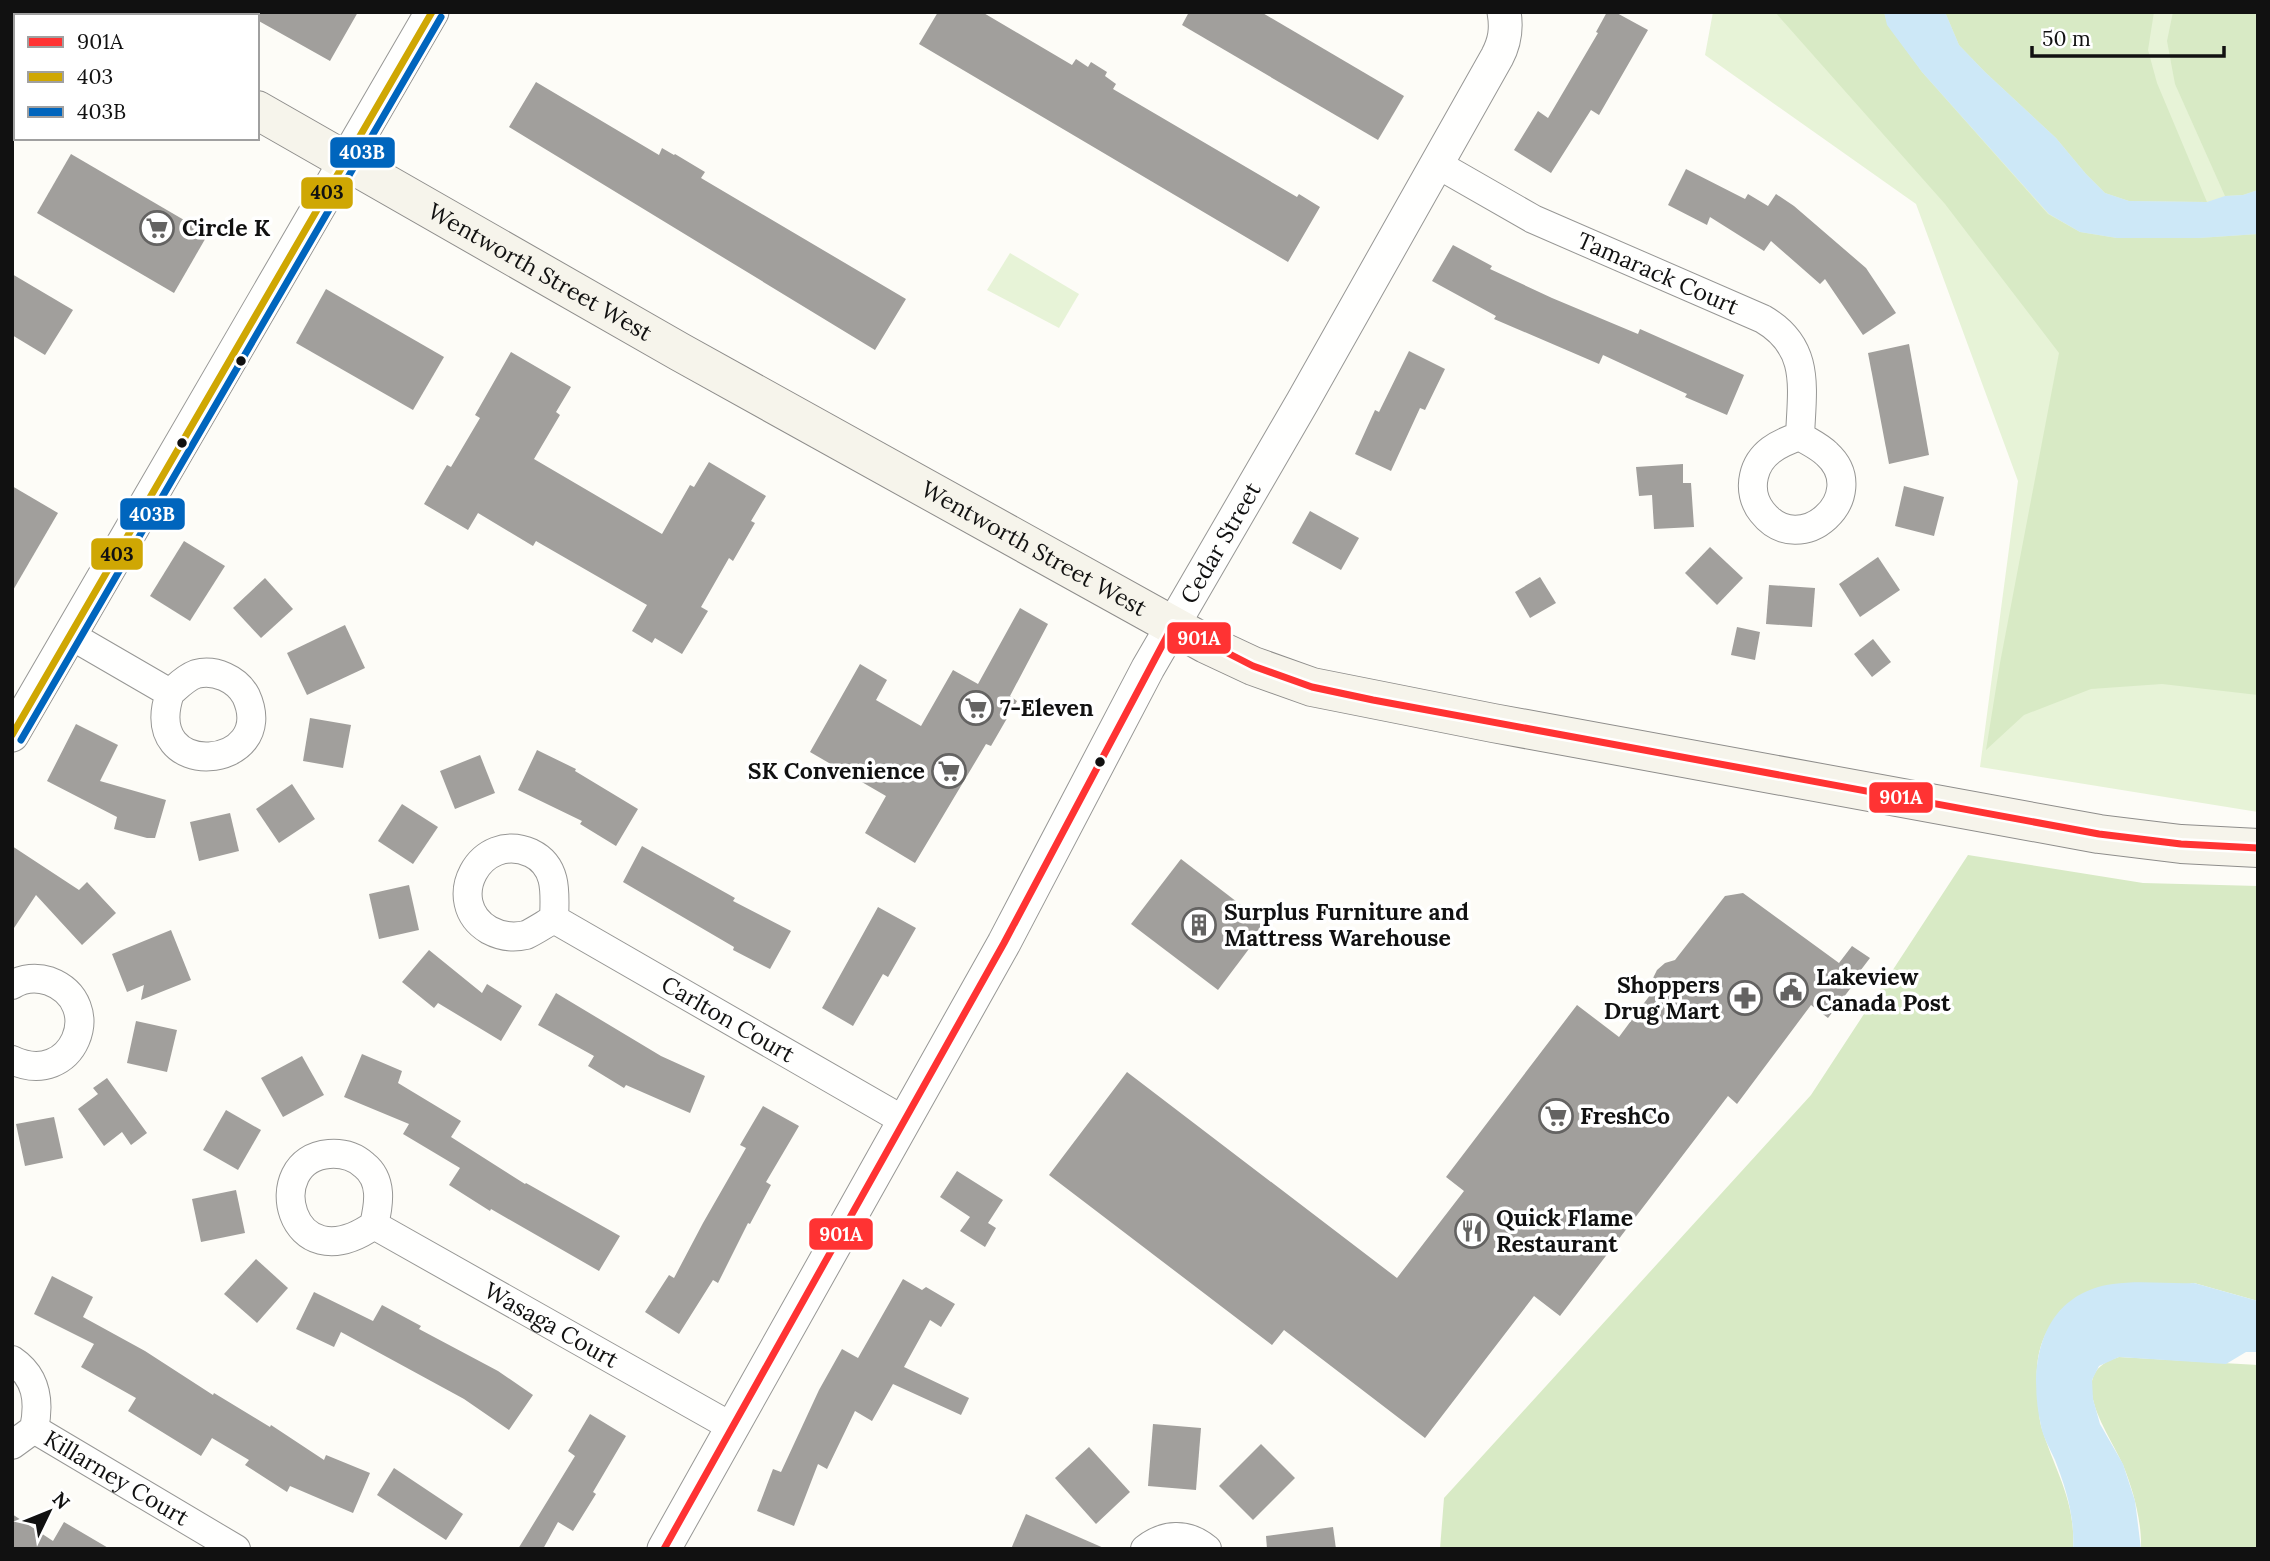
<svg xmlns="http://www.w3.org/2000/svg" width="2270" height="1561" viewBox="0 0 2270 1561" font-family="Lora,serif">
  <style>
    .green { fill: #e7f3d7 }
    .forest { fill: #d8eac5 }
    .water { fill: #cde8f7 }
    .building { fill: #a19f9c }
    .lines { fill: none; stroke-linecap: round; stroke-linejoin: round }
    .minor-casing { stroke: #979795; stroke-width: 30 }
    .tertiary-casing { stroke: #979795; stroke-width: 35 }
    .secondary-casing { stroke: #8e8d8b; stroke-width: 40 }
    .minor { stroke: #fffffe; stroke-width: 28 }
    .tertiary { stroke: #fffffe; stroke-width: 33 }
    .secondary { stroke: #f6f4eb; stroke-width: 38 }
    .bus-1-casing { stroke: #fff; stroke-width: 12 }
    .bus-2-casing { stroke: #fff; stroke-width: 12 }
    .bus-3-casing { stroke: #fff; stroke-width: 12 }
    .bus-1 { stroke: #f33; stroke-width: 7 }
    .bus-2 { stroke: #cfa703; stroke-width: 7 }
    .bus-3 { stroke: #0065bd; stroke-width: 7 }
    .bus-dot { fill: #111; stroke: #fff; stroke-width: 2.5 }
    .labels { text-anchor: middle; stroke-width: 7; stroke-linejoin: round; paint-order: stroke }
    .poi-label { font-size: 23px; font-weight: bold; fill: #111; stroke: #fff; text-anchor: start }
    .street-label { font-size: 23px; fill: #111; stroke: #fff }
    .line-badge { stroke: #fff; stroke-width: 2.5 }
    .badge-label { font-size: 19px; text-anchor: middle; font-weight: bold; fill: #fff }
    .pale-badge-label { font-size: 19px; text-anchor: middle; font-weight: bold; fill: #111 }
  </style>
  <rect width="100%" height="100%" fill="#fdfcf7"/>
  <g class="green">
    <polygon points="1713,12 2258,12 2258,812 1980,767 2018,481 1916,204 1705,55"/>
    <polygon points="1010,253 1079,294 1059,328 987,290"/>
  </g>
  <g class="forest">
    <polygon points="1775,12 1884,12 1888,25 1922,72 2048,214 2080,232 2117,238 2199,238 2258,234 2258,695 2162,684 2091,689 2024,715 1986,750 2000,663 2059,353 1945,204"/>
    <polygon points="1945,12 2154,12 2148,50 2157,83 2207,202 2129,201 2105,193 2086,174 2056,138 1985,72 1959,45"/>
    <polygon points="2173,12 2258,12 2258,190 2243,195 2225,196 2175,84 2167,41"/>
    <path d="M1968 855 2143 883 2258 886V1301L2194 1283 2061 1310C2036 1342 2035 1363 2038 1402 2039 1410 2039 1420 2042 1429 2055 1471 2076 1501 2073 1549H1440L1444 1498 1811 1095Z"/>
    <path d="M2119 1357 2258 1365V1549H2141C2142 1522 2133 1489 2123 1465 2109 1432 2062 1373 2119 1357Z"/>
  </g>
  <g class="water">
    <polygon points="1884,12 1945,12 1959,45 1985,72 2056,138 2086,174 2105,193 2129,201 2207,202 2225,196 2243,195 2258,190 2258,234 2199,238 2117,238 2080,232 2049,214 1922,72 1887,25"/>
    <path d="M2194 1283 2258 1301V1352H2246L2226 1364 2119 1357 2099 1366 2092 1380 2093 1399 2100 1424 2123 1464 2135 1501 2141 1549H2073C2075 1518 2066 1488 2055 1460 2050 1449 2043 1437 2041 1426 2027 1364 2041 1294 2113 1284 2139 1280 2168 1284 2194 1283Z"/>
  </g>
  <g class="building">
    <polygon points="244,12 358,12 330,61 257,20 257,16 250,16"/>
    <polygon points="938,12 982,12 1072,65 1076,59 1088,67 1091,62 1107,72 1105,76 1116,84 1113,89 1297,197 1299,194 1320,207 1288,262 919,44"/>
    <polygon points="1189,12 1261,12 1404,96 1378,140 1182,25"/>
    <polygon points="1607,12 1615,12 1648,30 1599,115 1591,110 1551,173 1514,150 1538,111 1548,118 1598,33 1596,32"/>
    <polygon points="536,82 659,155 662,148 674,155 675,154 705,172 701,178 906,299 875,350 509,127"/>
    <polygon points="71,154 208,234 174,293 37,213"/>
    <polygon points="1686,169 1745,199 1748,194 1768,206 1776,194 1794,206 1866,268 1896,313 1863,335 1825,279 1820,284 1771,241 1764,251 1710,217 1707,225 1668,205"/>
    <polygon points="1453,245 1492,266 1490,269 1552,298 1638,334 1640,329 1744,375 1727,415 1685,397 1687,394 1603,355 1599,364 1494,319 1496,316 1432,281"/>
    <polygon points="12,274 73,310 45,355 12,335"/>
    <polygon points="326,289 444,357 413,410 296,343"/>
    <polygon points="1909,344 1929,455 1889,464 1868,353"/>
    <polygon points="1409,351 1445,369 1425,410 1420,408 1391,471 1355,454 1375,410 1379,412"/>
    <polygon points="511,352 571,387 556,412 560,415 534,459 662,534 690,485 694,487 709,462 766,496 751,521 755,523 733,561 729,558 701,607 708,611 682,654 655,638 652,643 632,631 647,605 536,541 533,546 478,513 468,530 424,504 447,465 451,467 480,418 475,415"/>
    <polygon points="1683,464 1683,483 1691,483 1694,527 1654,529 1652,495 1639,496 1636,467"/>
    <polygon points="12,486 58,513 12,592"/>
    <polygon points="1904,486 1944,497 1934,536 1895,526"/>
    <polygon points="1310,511 1359,538 1341,570 1292,543"/>
    <polygon points="184,541 225,566 190,621 150,596"/>
    <polygon points="1710,547 1743,578 1717,605 1685,573"/>
    <polygon points="1878,557 1900,590 1860,617 1839,584"/>
    <polygon points="1540,577 1556,603 1530,618 1515,592"/>
    <polygon points="265,578 293,609 261,638 233,608"/>
    <polygon points="1769,585 1815,588 1812,627 1766,624"/>
    <polygon points="1020,608 1048,624 1010,696 1017,701 991,746 986,744 915,863 865,833 886,796 810,752 860,664 887,680 876,700 921,726 953,670 978,684"/>
    <polygon points="345,625 365,668 307,695 287,653"/>
    <polygon points="1737,627 1760,632 1755,660 1731,655"/>
    <polygon points="1873,639 1891,662 1872,677 1854,654"/>
    <polygon points="310,718 351,725 343,768 303,761"/>
    <polygon points="76,724 118,745 100,781 166,800 155,838 147,838 114,829 117,817 47,781"/>
    <polygon points="537,750 576,769 575,771 638,809 616,846 580,824 582,821 518,790"/>
    <polygon points="480,755 495,793 455,809 440,771"/>
    <polygon points="292,784 315,819 279,843 256,809"/>
    <polygon points="402,804 438,827 413,864 378,841"/>
    <polygon points="230,813 239,851 199,861 190,822"/>
    <polygon points="12,846 79,890 87,882 116,913 82,945 36,895 12,931"/>
    <polygon points="642,846 735,898 733,901 791,931 770,969 733,950 734,947 623,882"/>
    <polygon points="1181,859 1267,925 1218,990 1131,924"/>
    <polygon points="409,885 419,930 379,939 369,894"/>
    <polygon points="1743,893 1839,963 1852,946 1870,958 1854,979 1856,981 1828,1018 1811,1005 1737,1104 1728,1096 1560,1316 1534,1296 1425,1438 1284,1330 1272,1345 1049,1175 1127,1072 1397,1278 1464,1191 1446,1177 1577,1005 1619,1037 1653,991 1652,980 1657,970 1665,963 1675,960 1725,896"/>
    <polygon points="878,907 916,928 888,977 883,974 853,1026 822,1008"/>
    <polygon points="171,930 191,980 141,1000 144,985 127,992 112,954"/>
    <polygon points="429,950 482,993 487,984 522,1006 501,1041 438,1003 434,1008 402,982"/>
    <polygon points="556,993 661,1056 705,1076 690,1113 626,1085 624,1088 588,1066 594,1056 538,1025"/>
    <polygon points="136,1021 177,1030 167,1072 127,1063"/>
    <polygon points="362,1054 402,1071 398,1083 461,1121 451,1137 525,1184 526,1183 620,1236 599,1271 491,1209 490,1211 449,1185 460,1168 403,1134 409,1124 344,1097"/>
    <polygon points="302,1056 324,1095 283,1117 261,1078"/>
    <polygon points="107,1078 147,1133 131,1145 122,1132 104,1146 78,1109 98,1094 93,1088"/>
    <polygon points="763,1106 799,1126 766,1182 771,1185 750,1224 748,1223 718,1283 713,1280 679,1334 645,1312 669,1275 674,1278 703,1223 746,1148 740,1145"/>
    <polygon points="226,1110 261,1130 238,1170 203,1150"/>
    <polygon points="54,1117 63,1158 25,1166 16,1124"/>
    <polygon points="957,1171 1003,1200 988,1223 996,1228 985,1247 960,1231 970,1217 940,1197"/>
    <polygon points="236,1190 245,1233 201,1242 192,1199"/>
    <polygon points="256,1259 288,1288 257,1323 224,1294"/>
    <polygon points="52,1276 93,1297 83,1317 145,1351 213,1395 214,1393 270,1427 271,1425 324,1460 326,1455 370,1473 353,1513 290,1486 287,1492 245,1465 249,1460 212,1438 201,1456 128,1411 136,1398 81,1367 94,1344 34,1314"/>
    <polygon points="903,1279 922,1290 926,1287 955,1304 941,1327 930,1320 904,1367 969,1398 961,1415 893,1384 872,1421 855,1411 827,1469 818,1464 794,1526 757,1511 773,1469 781,1472 819,1390 842,1349 858,1358"/>
    <polygon points="314,1292 373,1321 382,1305 421,1326 419,1329 498,1371 533,1395 509,1430 464,1399 341,1332 334,1347 296,1329"/>
    <polygon points="590,1414 626,1436 593,1492 596,1494 573,1531 558,1522 543,1549 518,1549 575,1456 568,1451"/>
    <polygon points="1153,1424 1201,1428 1196,1490 1148,1486"/>
    <polygon points="1261,1444 1295,1478 1253,1520 1219,1486"/>
    <polygon points="1089,1447 1130,1492 1096,1524 1055,1478"/>
    <polygon points="394,1468 463,1514 446,1540 377,1495"/>
    <polygon points="12,1514 53,1541 64,1522 110,1549 12,1549"/>
    <polygon points="1026,1514 1106,1549 1011,1549"/>
    <polygon points="1333,1527 1336,1549 1267,1549 1266,1536"/>
  </g>
  <g class="lines">
    <g class="minor-casing">
      <g id="minor">
        <path id="s1" d="M1437 164 1533 219 1763 319C1811 347 1802 388 1800 436 1779 443 1759 453 1754 476 1751 489 1754 502 1762 512 1801 562 1872 495 1827 454 1819 446 1809 442 1800 436"/>
        <path d="M70 635 170 693C139 784 280 770 246 696 237 679 215 669 196 674 185 678 178 686 170 693"/>
        <path id="s2" d="M554 919C545 924 535 931 526 935 513 938 500 936 489 930 442 902 480 830 531 853 558 866 555 894 554 919L903 1120"/>
        <path d="M12 985C23 978 37 977 49 981 108 1003 73 1089 12 1060"/>
        <path id="s3" d="M374 1225C379 1204 383 1180 364 1165 354 1156 342 1153 329 1154 261 1159 288 1285 374 1225L732 1427"/>
        <path d="M12 1360C37 1377 40 1401 34 1429L12 1445"/>
        <path id="s4" d="M34 1429 236 1549"/>
        <path d="M1145 1549C1164 1534 1187 1532 1207 1549"/>
      </g>
    </g>
    <g class="tertiary-casing">
      <g id="tertiary">
        <polyline points="12,735 432,12"/>
        <path id="s5" d="M664 1549 1004 943 1148 668 1303 401 1497 57C1505 42 1507 29 1504 12"/>
      </g>
    </g>
    <g class="secondary-casing">
      <g id="secondary">
        <polyline points="91,12 97,16"/>
        <path id="s6" d="M257 110 680 352 1206 644 1253 666 1312 687 1493 723 2099 834 2181 844 2258 848"/>
      </g>
    </g>
    <use href="#minor" class="minor"/>
    <use href="#tertiary" class="tertiary"/>
    <use href="#secondary" class="secondary"/>
    <g class="bus-1-casing">
      <polyline id="bus-1" points="664,1549 1004,943 1173,625 1253,666 1312,687 1373,700 2099,834 2181,844 2258,848"/>
    </g>
    <g class="bus-2-casing">
      <polyline id="bus-2" points="12,735 432,12"/>
    </g>
    <g class="bus-3-casing">
      <polyline id="bus-3" points="21,740 441,17"/>
    </g>
    <use href="#bus-1" class="bus-1"/>
    <use href="#bus-2" class="bus-2"/>
    <use href="#bus-3" class="bus-3"/>
  </g>
  <defs>
    <g id="supermarket-ring" transform="scale(1.75)"><circle r="9.5" fill="#fff" stroke="#646362" stroke-width="1.5"/><path d="M-6-5.5h2.5l.6 2H6L4.5 2H-2.5L-4.4-4H-6ZM-1.5 3.2a1.3 1.3 0 1 0 .1 0ZM3 3.2a1.3 1.3 0 1 0 .1 0Z" fill="#646362"/></g>
    <g id="building-ring" transform="scale(1.75)"><circle r="9.5" fill="#fff" stroke="#646362" stroke-width="1.5"/><path d="M-4-6H4V6H1V3H-1V6H-4ZM-2.5-4.3h1.7v1.8h-1.7ZM.8-4.3h1.7v1.8H.8ZM-2.5-1h1.7V.8h-1.7ZM.8-1h1.7V.8H.8Z" fill="#646362"/></g>
    <g id="civic-ring" transform="scale(1.75)"><circle r="9.5" fill="#fff" stroke="#646362" stroke-width="1.5"/><path d="M-.6-6.5H3V-4.5H.6V-3L4-1V1h2V6H-6V1h2V-1L-.6-3ZM-1.2 2.5V6h2.4V2.5Z" fill="#646362"/></g>
    <g id="pharmacy-ring" transform="scale(1.75)"><circle r="9.5" fill="#fff" stroke="#646362" stroke-width="1.5"/><path d="M-2-6h4v4h4v4h-4v4h-4v-4h-4v-4h4Z" fill="#646362"/></g>
    <g id="restaurant-ring" transform="scale(1.75)"><circle r="9.5" fill="#fff" stroke="#646362" stroke-width="1.5"/><path d="M-5-6h1v4h1v-4h1v4h1v-4h1v5L-1.5 .5V6h-2V.5L-5-1ZM5-6V6H3V1.5H1.5Q1.5-4 5-6Z" fill="#646362"/></g>
  </defs>
  <g fill-rule="evenodd">
    <use href="#supermarket-ring" x="157" y="228"/>
    <use href="#supermarket-ring" x="976" y="708"/>
    <use href="#supermarket-ring" x="949" y="771"/>
    <use href="#building-ring" x="1199" y="925"/>
    <use href="#civic-ring" x="1791" y="990"/>
    <use href="#pharmacy-ring" x="1745" y="998"/>
    <use href="#supermarket-ring" x="1556" y="1116"/>
    <use href="#restaurant-ring" x="1472" y="1231"/>
  </g>
  <g class="bus-dot">
    <circle cx="241" cy="361" r="6"/>
    <circle cx="182" cy="443" r="6"/>
    <circle cx="1100" cy="762" r="6"/>
  </g>
  <g class="labels">
    <g class="poi-label">
      <text x="182" y="236">Circle K</text>
      <text x="1000" y="716">7-Eleven</text>
      <text x="925" y="779" text-anchor="end">SK Convenience</text>
      <text x="1224" y="920">Surplus Furniture and<tspan x="1224" dy="26">Mattress Warehouse</tspan></text>
      <text x="1816" y="985">Lakeview<tspan x="1816" dy="26">Canada Post</tspan></text>
      <text x="1720" y="993" text-anchor="end">Shoppers<tspan x="1720" dy="26">Drug Mart</tspan></text>
      <text x="1580" y="1124">FreshCo</text>
      <text x="1496" y="1226">Quick Flame<tspan x="1496" dy="26">Restaurant</tspan></text>
    </g>
    <g class="street-label">
      <text dy="8" stroke="none"><textPath href="#s6" startOffset="326">Wentworth Street West</textPath></text>
      <text dy="8" stroke="none"><textPath href="#s1" startOffset="247">Tamarack Court</textPath></text>
      <text dy="8" stroke="none"><textPath href="#s5" startOffset="1150">Cedar Street</textPath></text>
      <text dy="8" stroke="none"><textPath href="#s6" startOffset="892">Wentworth Street West</textPath></text>
      <text dy="8" stroke="none"><textPath href="#s2" startOffset="480">Carlton Court</textPath></text>
      <text dy="8" stroke="none"><textPath href="#s3" startOffset="483">Wasaga Court</textPath></text>
      <text dy="8" stroke="none"><textPath href="#s4" startOffset="96">Killarney Court</textPath></text>
    </g>
  </g>
  <g class="line-badge">
    <rect x="329" y="136" width="67" height="33" rx="7" fill="#0065bd"/>
    <rect x="300" y="176" width="54" height="34" rx="7" fill="#cfa703"/>
    <rect x="119" y="497" width="67" height="34" rx="7" fill="#0065bd"/>
    <rect x="90" y="537" width="54" height="34" rx="7" fill="#cfa703"/>
    <rect x="1166" y="621" width="66" height="34" rx="7" fill="#f33"/>
    <rect x="1868" y="781" width="66" height="33" rx="7" fill="#f33"/>
    <rect x="808" y="1217" width="66" height="34" rx="7" fill="#f33"/>
  </g>
  <g class="badge-label">
    <text x="362" y="159">403B</text>
    <text x="152" y="521">403B</text>
    <text x="1199" y="645">901A</text>
    <text x="1901" y="804">901A</text>
    <text x="841" y="1241">901A</text>
  </g>
  <g class="pale-badge-label">
    <text x="327" y="199">403</text>
    <text x="117" y="561">403</text>
  </g>
  <rect width="2270" height="1561" fill="none" stroke="#111111" stroke-width="28"/>
  <rect x="14" y="14" width="245" height="126" fill="#ffffff" stroke="#a0a0a0" stroke-width="2"/>
  <rect x="28" y="37" width="35" height="10" fill="#ff3333" stroke="#a0a0a0" stroke-width="2"/>
  <text x="77" y="49" font-size="21" fill="#111111">901A</text>
  <rect x="28" y="72" width="35" height="10" fill="#cfa703" stroke="#a0a0a0" stroke-width="2"/>
  <text x="77" y="84" font-size="21" fill="#111111">403</text>
  <rect x="28" y="107" width="35" height="10" fill="#0065bd" stroke="#a0a0a0" stroke-width="2"/>
  <text x="77" y="119" font-size="21" fill="#111111">403B</text>
  <g transform="translate(49 1512) rotate(47)" stroke="#ffffff" stroke-width="5" paint-order="stroke">
  <path d="M0-5L12 26L0 18L-12 26Z" fill="#111111"/>
  <text y="-10" font-size="19" font-weight="bold" text-anchor="middle" fill="#111111">N</text>
  </g>
  <path d="M2032 46v10h192v-10" fill="none" stroke="#111111" stroke-width="3.5"/>
  <text x="2042" y="46" font-size="21" fill="#111111" stroke="#ffffff" stroke-width="5" paint-order="stroke">50 m</text>
</svg>
